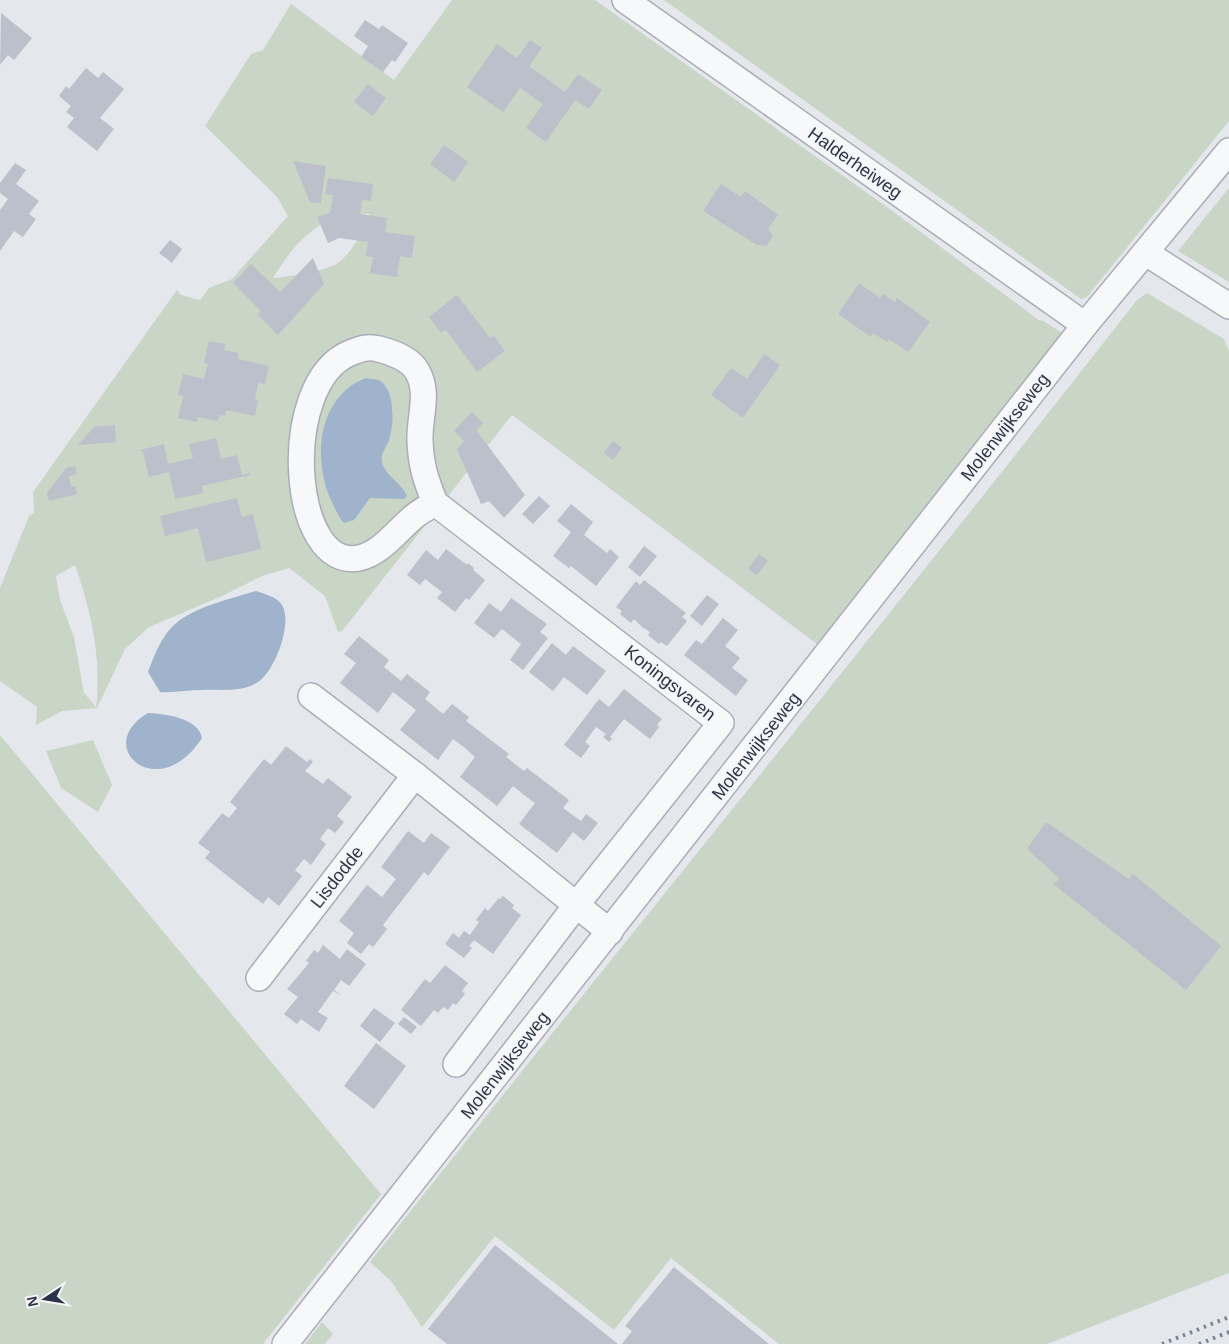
<svg xmlns="http://www.w3.org/2000/svg" width="1229" height="1344" viewBox="0 0 1229 1344" font-family="Arial,sans-serif">
  <style>
    .green { fill: #c9d6c5; fill-rule: evenodd }
    .water { fill: #9fb4cc }
    .building { fill: #bbc0ca }
    .lines { fill: none; stroke-linecap: round; stroke-linejoin: round }
    .minor-casing { stroke: #a9aeb7; stroke-width: 28 }
    .minor { stroke: #f7f8fa; stroke-width: 25 }
    .rail { stroke: #7d8696; stroke-width: 4; stroke-dasharray: 2.5 5; stroke-linecap: butt }
    .labels { text-anchor: middle; stroke-width: 4; stroke-linejoin: round; paint-order: stroke }
    .street-label { font-size: 18px; fill: #2b3445; stroke: #f4f6f9 }
  </style>
  <rect width="100%" height="100%" fill="#e4e7ec"/>
  <g class="green">
    <path d="M452 0H595L894 212 1040 321 1042 320 1062 333 817 644 512 415 342 631 338 632 325 596 289 568 262 576 222 596 149 627 125 649 97 708 62 711 36 725 37 707 0 681V588L29 516 34 513 33 492 177 290 181 295 200 300 209 288 232 279 288 216 277 197 205 126 251 54 263 50 291 4 394 80ZM370 214C364 231 352 252 338 263 328 271 286 277 273 278 296 240 321 212 370 214ZM75 565C91 611 102 659 96 707L84 693 74 637 60 600 56 576Z"/>
    <polygon points="664,0 1229,0 1229,121 1087,297 1081,299"/>
    <polygon points="1229,188 1229,282 1178,251"/>
    <path d="M1147 293 1224 339 1229 351V1273L1047 1344H779L671 1258 614 1330 495 1236 422 1327 391 1281 370 1262C625 940 885 623 1137 300Z"/>
    <polygon points="0,735 381,1194 263,1344 0,1344"/>
    <polygon points="93,740 112,785 98,812 61,788 46,751"/>
    <polygon points="322,1322 333,1334 325,1344 305,1344"/>
  </g>
  <g class="water">
    <path d="M366 378C370 379 375 379 378 380 396 387 394 426 389 440 386 449 380 453 382 462 384 475 402 483 407 496L404 499 370 498 354 520 344 523C338 517 335 508 331 500 312 458 318 396 366 378Z"/>
    <path d="M256 591C265 594 277 597 282 605 293 623 275 671 258 682 242 693 220 689 202 690 187 690 175 693 160 692L148 672C154 656 161 637 174 625 191 608 233 598 256 591Z"/>
    <path d="M148 713C166 714 198 718 202 738 158 806 91 746 148 713Z"/>
  </g>
  <g class="building">
    <polygon points="1,13 32,38 14,60 8,55 0,65"/>
    <polygon points="365,20 379,29 382,25 408,43 395,62 392,60 383,72 361,57 368,46 354,36"/>
    <polygon points="530,40 542,48 529,66 565,92 578,74 602,90 589,109 575,100 546,142 526,128 543,104 520,88 503,112 467,87 497,44 517,58"/>
    <polygon points="86,68 98,78 103,72 124,89 100,118 114,129 97,151 67,127 74,118 66,112 71,106 59,96 66,86 69,89"/>
    <polygon points="368,84 386,98 373,116 354,102"/>
    <polygon points="444,145 468,162 454,182 430,164"/>
    <polygon points="293,161 326,166 321,203 310,202"/>
    <polygon points="15,163 26,170 16,184 39,201 29,214 36,219 23,237 14,231 0,251 0,210 8,199 0,193 0,183"/>
    <polygon points="328,178 373,184 371,201 362,200 360,214 387,218 385,232 415,236 412,258 400,256 397,277 370,273 373,257 366,256 368,242 339,238 328,243 317,217 330,213 333,195 325,194"/>
    <polygon points="721,184 741,197 745,191 778,215 768,229 773,236 766,246 757,245 703,211"/>
    <polygon points="170,240 182,249 172,263 159,253"/>
    <polygon points="313,258 324,284 278,335 258,315 261,311 233,283 251,264 280,292"/>
    <polygon points="859,283 880,298 883,294 895,302 897,298 930,322 908,352 889,339 887,342 873,333 871,337 838,314"/>
    <polygon points="457,295 490,338 494,336 505,351 477,372 446,330 441,333 429,317"/>
    <polygon points="209,341 225,344 224,350 238,353 238,359 269,366 265,384 258,383 255,399 258,400 255,416 226,410 225,416 220,415 218,421 198,417 197,422 178,418 183,396 178,395 183,374 204,379 208,364 204,363"/>
    <polygon points="764,354 780,365 743,418 711,395 731,368 747,379"/>
    <polygon points="472,412 483,423 476,430 525,495 504,518 489,501 481,504 457,449 464,441 454,431"/>
    <polygon points="115,425 116,442 78,445 94,427"/>
    <polygon points="216,438 221,459 237,455 242,475 250,473 250,475 202,486 203,493 175,499 169,472 149,477 143,452 140,450 164,444 168,464 193,458 189,444"/>
    <polygon points="613,441 622,448 613,460 604,453"/>
    <polygon points="75,466 77,474 69,476 71,487 75,486 77,494 49,501 47,493 66,468"/>
    <polygon points="539,496 550,506 533,524 522,514"/>
    <polygon points="237,498 242,517 253,514 261,549 206,562 198,528 165,536 160,516"/>
    <polygon points="571,504 593,522 584,535 607,553 610,549 619,557 596,586 571,566 569,568 553,556 571,532 557,521"/>
    <polygon points="644,546 657,556 640,577 628,567"/>
    <polygon points="446,549 467,565 468,563 474,568 473,570 485,580 469,600 466,598 455,612 437,598 442,592 425,579 420,585 407,575 426,550 438,560"/>
    <polygon points="759,554 768,561 757,575 748,569"/>
    <polygon points="644,580 686,613 682,617 687,621 667,646 661,642 659,644 648,635 650,632 642,627 634,619 631,623 620,614 622,611 616,607 636,581 640,585"/>
    <polygon points="707,595 719,604 702,626 690,616"/>
    <polygon points="511,598 547,624 540,632 548,638 523,670 510,660 521,644 502,629 494,638 474,623 489,603 501,612"/>
    <polygon points="723,618 738,630 725,646 740,658 732,668 748,680 736,696 684,655 696,640 702,644"/>
    <polygon points="359,636 389,660 384,667 401,681 407,674 430,692 425,699 443,714 452,704 469,717 466,721 509,754 506,757 524,771 527,768 569,800 563,808 581,821 586,814 598,823 584,841 573,832 557,853 519,824 535,803 524,795 513,786 497,806 460,777 475,757 465,748 453,739 438,760 400,730 416,710 393,692 378,713 340,683 356,663 344,654"/>
    <polygon points="552,643 566,655 573,646 606,671 587,695 564,677 553,691 529,672"/>
    <polygon points="624,689 662,719 657,725 659,727 650,739 624,719 610,737 612,739 609,742 603,737 606,734 596,727 585,742 590,746 581,758 564,745 599,699 609,707"/>
    <polygon points="286,746 307,762 310,759 313,762 305,771 323,784 328,778 352,797 337,816 344,822 335,833 328,828 320,839 326,844 311,865 304,859 295,870 302,876 279,906 268,897 263,904 205,858 210,852 198,843 222,813 229,818 237,808 230,802 264,759 271,765"/>
    <polygon points="1046,822 1129,879 1133,874 1221,946 1186,990 1051,882 1056,883 1059,878 1027,849"/>
    <polygon points="408,831 424,843 431,833 450,847 428,876 424,872 403,899 383,925 387,929 373,947 369,944 361,954 347,943 354,933 339,921 367,885 382,897 396,879 381,867"/>
    <polygon points="503,896 514,905 512,908 521,915 493,954 474,940 469,946 472,948 464,958 445,944 453,933 459,938 464,931 470,935 479,922 476,920 485,908 488,911 499,898 500,899"/>
    <polygon points="323,945 340,959 347,949 366,964 349,986 341,980 334,990 342,996 333,991 318,1012 328,1018 319,1032 301,1019 297,1024 284,1014 298,997 287,989 309,963 306,961 314,950 318,953"/>
    <polygon points="445,965 468,983 462,991 465,994 456,1005 453,1003 448,1010 443,1007 438,1013 434,1010 421,1026 401,1010 425,979 430,983"/>
    <polygon points="374,1008 395,1023 380,1042 360,1026"/>
    <polygon points="404,1017 417,1027 411,1034 398,1024"/>
    <polygon points="376,1043 406,1066 374,1109 344,1086"/>
    <polygon points="495,1245 618,1344 447,1344 428,1329"/>
    <polygon points="674,1267 769,1344 622,1344 632,1331 625,1326"/>
  </g>
  <g class="lines">
    <g class="minor-casing">
      <g id="minor">
        <polyline points="625,0 1085,325"/>
        <polyline points="1146,253 1229,306"/>
        <path d="M435 503C429 507 422 510 416 515 398 529 382 553 359 558 290 572 278 383 350 353 361 349 367 346 379 349 391 352 410 359 417 371 430 393 419 417 420 441 421 467 426 480 435 503L721 723 577 904 456 1064"/>
        <polyline points="311,696 415,775 610,932"/>
        <polyline points="259,978 415,775"/>
        <polyline points="285,1344 1085,325 1229,151"/>
      </g>
    </g>
    <use href="#minor" class="minor"/>
    <g class="rail">
      <polyline points="1162,1344 1229,1317"/>
      <polyline points="1199,1344 1229,1332"/>
    </g>
  </g>
  <g class="labels">
    <g class="street-label">
      <text transform="translate(855 163) rotate(35)" y="6">Halderheiweg</text>
      <text transform="translate(1005 427) rotate(-52)" y="6">Molenwijkseweg</text>
      <text transform="translate(670 683) rotate(38)" y="6">Koningsvaren</text>
      <text transform="translate(756 746) rotate(-52)" y="6">Molenwijkseweg</text>
      <text transform="translate(337 877) rotate(-52)" y="6">Lisdodde</text>
      <text transform="translate(505 1065) rotate(-52)" y="6">Molenwijkseweg</text>
    </g>
  </g>
  <g transform="translate(45 1299) rotate(258)" stroke="#f4f6f9" stroke-width="4" paint-order="stroke">
  <path d="M0-4L9 19L0 12L-9 19Z" fill="#2b3445"/>
  <text y="-8" font-size="14" font-weight="bold" text-anchor="middle" fill="#2b3445">N</text>
  </g>
</svg>
